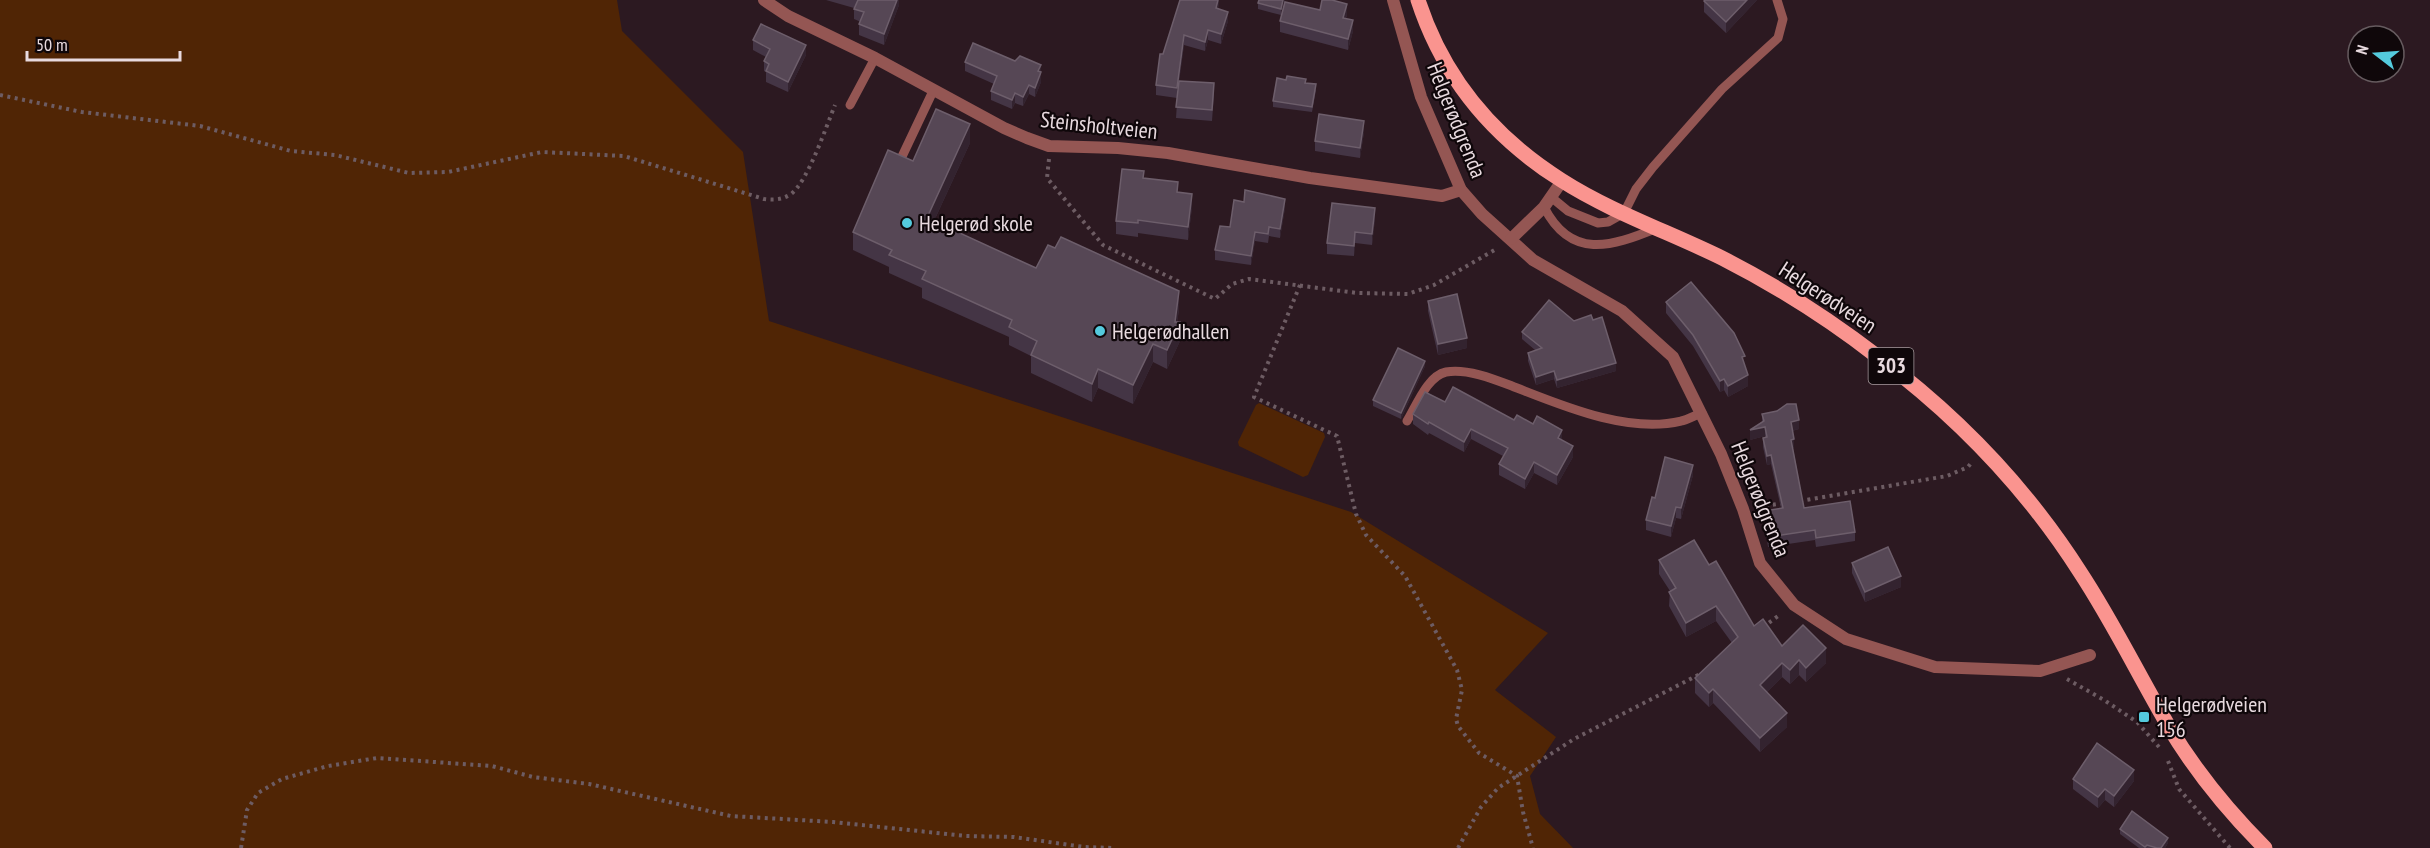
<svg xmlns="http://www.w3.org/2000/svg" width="2430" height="848" viewBox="0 0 2430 848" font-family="'PT Sans Narrow',sans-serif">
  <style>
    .green { fill: #502505 }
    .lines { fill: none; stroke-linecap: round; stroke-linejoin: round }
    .path { stroke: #6d5c63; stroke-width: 4; stroke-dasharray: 3 4.5; stroke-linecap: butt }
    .lane { stroke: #945653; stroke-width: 9 }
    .street { stroke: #945653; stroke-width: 12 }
    .primary { stroke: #fa948f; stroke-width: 15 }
    .wall { fill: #443545 }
    .shaded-wall { fill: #33232f }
    .building { fill: #564755; stroke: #6d5e6b; stroke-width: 1.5 }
    .poi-dot { fill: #54cadd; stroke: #0f070a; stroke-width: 2 }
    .labels { text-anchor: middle; stroke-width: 4.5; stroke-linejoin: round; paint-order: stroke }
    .shield { fill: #0f070a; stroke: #a79b9f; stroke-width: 1.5 }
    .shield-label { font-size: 21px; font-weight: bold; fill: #e8dadf }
    .street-label { font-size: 22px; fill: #e8dadf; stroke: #0f070a }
    .poi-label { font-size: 22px; fill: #e8dadf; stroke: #0f070a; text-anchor: start }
  </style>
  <rect width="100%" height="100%" fill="#2c1921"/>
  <g class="green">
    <polygon points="0,0 617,0 622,31 743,152 769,321 1351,512 1548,633 1495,690 1556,737 1530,776 1540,814 1573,848 0,848"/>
    <polygon points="1259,403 1324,433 1325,437 1308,475 1303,477 1239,446 1238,442 1256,405"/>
  </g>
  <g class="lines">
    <g class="path">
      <path d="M0 95 82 112 200 126 291 151 335 155 409 173 448 172 542 152 624 156 764 199C774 200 782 200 791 194 808 181 826 127 835 105"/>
      <polyline points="1049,159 1047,178 1103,245 1215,299 1232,284 1249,279 1357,293 1408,294 1434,285 1498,248"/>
      <polyline points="1300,285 1254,397 1337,436 1356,514 1366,535 1405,576 1457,670 1462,690 1456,719 1458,726 1479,753 1517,776 1523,812 1533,848"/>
      <polyline points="1800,501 1947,476 1968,467 1972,462"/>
      <polyline points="1758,507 1784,503"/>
      <polyline points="1763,627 1781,614"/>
      <polyline points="2067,679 2104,700 2137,722 2159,747"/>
      <polyline points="2168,761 2179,789 2230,848"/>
      <polyline points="241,848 247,810 258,793 282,779 328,766 377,758 492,766 533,777 589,784 731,816 833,822 966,836 1014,837 1084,847 1114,848"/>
      <polyline points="1458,848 1481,807 1498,788 1574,739 1702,673"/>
    </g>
    <g class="lane">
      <polyline points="850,105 875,58"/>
      <polyline points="898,165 934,89"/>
      <polyline points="1551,197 1568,211 1598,223 1608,222 1624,213 1636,189 1653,167 1722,89 1778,38 1783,19 1777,0"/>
      <path d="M1544 207C1571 260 1611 247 1657 228"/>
      <path d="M1407 421C1416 407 1427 376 1446 372 1466 368 1494 379 1512 386 1561 405 1627 434 1681 421 1688 420 1695 415 1702 413"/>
    </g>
    <g class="street">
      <polyline points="764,0 788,16 875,58 1004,128 1027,138 1049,146 1118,148 1168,153 1310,178 1442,196 1461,190"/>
      <polyline points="1393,0 1421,97 1461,190 1482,214 1533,260 1622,311 1673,357 1721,454 1743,509 1760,563 1794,605 1846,639 1935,667 2040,671 2090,655"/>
      <polyline points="1511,239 1544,207 1562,181"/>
    </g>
    <path class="primary" d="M1418 0C1443 77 1493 137 1561 180 1611 212 1669 232 1722 258 1777 286 1829 319 1878 357 1957 416 2027 489 2080 572 2113 622 2139 676 2169 727 2196 772 2228 811 2265 848"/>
  </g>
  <g class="wall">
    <polygon points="826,0 899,0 899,5 884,45 859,35 859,24 861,22 854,19 854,8"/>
    <polygon points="1219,0 1218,9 1228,21 1221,44 1208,40 1205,51 1184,45 1179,81 1214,94 1212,121 1176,118 1178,87 1177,98 1156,95 1156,85 1163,54"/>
    <polygon points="1285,0 1281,15 1258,9 1258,3"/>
    <polygon points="1757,0 1726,33 1704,12 1704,1"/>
    <polygon points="1320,10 1347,15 1346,18 1353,31 1348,50 1280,32 1280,21"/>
    <polygon points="753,40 806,55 788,92 766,82 766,72 764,71 764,61 766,57 753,50"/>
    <polygon points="965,62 1041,72 1041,82 1035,97 1029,94 1023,106 1015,103 1012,109 991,100 991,91 994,84 965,71"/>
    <polygon points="1306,83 1316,90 1312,112 1273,107 1273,101"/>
    <polygon points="1364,132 1360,158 1315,151 1315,141"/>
    <polygon points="970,143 934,221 1036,268 1179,310 1177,322 1180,341 1167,369 1153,362 1133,404 1098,388 1092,402 1031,373 1031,356 1009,345 1009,337 922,298 922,288 889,273 889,267 853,250 853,232 913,161"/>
    <polygon points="1144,178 1178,192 1192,207 1188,240 1138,233 1138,237 1116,234 1116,221"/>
    <polygon points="1285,208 1280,238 1269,236 1268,243 1255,241 1251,265 1215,260 1215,250 1230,227"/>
    <polygon points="1375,219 1372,245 1355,243 1354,256 1327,254 1327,243"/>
    <polygon points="1428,301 1467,348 1438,355 1428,311"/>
    <polygon points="1666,302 1745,366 1748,386 1728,397 1724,390 1720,392 1693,346 1666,313"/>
    <polygon points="1522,332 1616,371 1557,388 1554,379 1536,385 1528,361 1528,353 1535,350 1522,339"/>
    <polygon points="1425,366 1401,419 1373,406 1373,400"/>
    <polygon points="1445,402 1514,420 1562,440 1573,457 1557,485 1534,473 1525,489 1499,475 1499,464 1503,456 1471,439 1464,452 1429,433 1428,435 1413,424 1413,414"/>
    <polygon points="1762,414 1799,429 1792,431 1794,448 1793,448 1804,508 1855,532 1855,541 1816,547 1815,540 1768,547 1764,520 1764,511 1781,508 1771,464 1767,465 1763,447 1763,438 1765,437 1765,436 1750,440 1762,422"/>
    <polygon points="1693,475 1681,519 1676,518 1671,537 1646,530 1646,520 1655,498"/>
    <polygon points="1659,560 1709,565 1754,626 1782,646 1826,663 1806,682 1799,675 1790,684 1782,677 1767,692 1787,727 1760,752 1713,703 1709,707 1695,693 1695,678 1732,643 1716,621 1686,637 1669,606 1670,591 1659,574"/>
    <polygon points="1852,563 1901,587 1865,602 1852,573"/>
    <polygon points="2073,779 2134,781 2114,807 2105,800 2098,808 2073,789"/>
    <polygon points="2120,829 2168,843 2165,848 2139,848 2120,834"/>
  </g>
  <g class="shaded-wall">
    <polygon points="897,0 899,0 899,5 884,45 884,34"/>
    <polygon points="1218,0 1219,0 1219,5 1216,17 1216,8"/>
    <polygon points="1283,0 1285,0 1281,15 1281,9"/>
    <polygon points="1747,0 1757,0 1726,33 1726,22"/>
    <polygon points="1347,4 1347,15 1343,28 1343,18"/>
    <polygon points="1228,12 1228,21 1221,44 1221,34"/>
    <polygon points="1353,20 1353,31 1348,50 1348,39"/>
    <polygon points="1208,30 1208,40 1205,51 1205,42"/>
    <polygon points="1184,35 1184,45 1177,98 1177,88"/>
    <polygon points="806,45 806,55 788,92 788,82"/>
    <polygon points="1041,65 1041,82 1035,97 1035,88 1038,71"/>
    <polygon points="1029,85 1029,94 1023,106 1023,97"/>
    <polygon points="1015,93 1015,103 1012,109 1012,100"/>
    <polygon points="1364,121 1364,132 1360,158 1360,148"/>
    <polygon points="970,124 970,143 927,236 927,218"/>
    <polygon points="1192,194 1192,207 1188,240 1188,227"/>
    <polygon points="1285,199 1285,208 1280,238 1280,229"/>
    <polygon points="1375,208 1375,219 1372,245 1372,234"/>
    <polygon points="1255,232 1255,241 1251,265 1251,256"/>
    <polygon points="1355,232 1355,243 1354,256 1354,246"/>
    <polygon points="1179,291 1179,310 1176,330 1180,322 1180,341 1167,369 1167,350 1175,322"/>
    <polygon points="1467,338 1467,348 1438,355 1438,344"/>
    <polygon points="1153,344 1153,362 1133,404 1133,385"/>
    <polygon points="1425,361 1425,366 1401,419 1401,413"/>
    <polygon points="1616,363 1616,371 1557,388 1557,380"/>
    <polygon points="1098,369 1098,388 1092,402 1092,384"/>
    <polygon points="1554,371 1554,379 1536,385 1536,377"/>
    <polygon points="1748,375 1748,386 1728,397 1728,386"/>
    <polygon points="1724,379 1724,390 1720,392 1720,381"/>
    <polygon points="1799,420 1799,429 1791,431 1791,422"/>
    <polygon points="1765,427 1765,436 1750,440 1750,430"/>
    <polygon points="1471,429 1471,439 1464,452 1464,442"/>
    <polygon points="1562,430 1562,440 1558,438"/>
    <polygon points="1794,439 1794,448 1791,449 1791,440"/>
    <polygon points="1573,446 1573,457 1557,485 1557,475"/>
    <polygon points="1771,455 1771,464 1767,465 1767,456"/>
    <polygon points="1534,462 1534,473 1525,489 1525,479"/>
    <polygon points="1693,465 1693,475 1681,519 1681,508"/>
    <polygon points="1676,507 1676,518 1671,537 1671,526"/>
    <polygon points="1901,576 1901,587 1865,602 1865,592"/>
    <polygon points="1716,606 1716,621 1686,637 1686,623"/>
    <polygon points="1826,648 1826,663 1806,682 1806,668"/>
    <polygon points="1799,660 1799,675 1790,684 1790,670"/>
    <polygon points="1782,663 1782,677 1760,699 1760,685"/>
    <polygon points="1713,689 1713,703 1709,707 1709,693"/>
    <polygon points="1787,713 1787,727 1760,752 1760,738"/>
    <polygon points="2134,770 2134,781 2114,807 2114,796"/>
    <polygon points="2105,789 2105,800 2098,808 2098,797"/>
    <polygon points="2168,838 2168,843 2165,848 2161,848"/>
  </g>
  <g class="building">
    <polygon points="858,0 897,0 884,34 859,24 864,12 854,9"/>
    <polygon points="1180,0 1218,0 1216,8 1228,12 1221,34 1208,30 1205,42 1184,35 1177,88 1156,85 1160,54 1163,54"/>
    <polygon points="1259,0 1283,0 1281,9 1258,3"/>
    <polygon points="1322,0 1332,0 1347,4 1343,18 1353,20 1348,39 1280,21 1285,2 1320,10"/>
    <polygon points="1705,0 1747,0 1726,22 1704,1"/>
    <polygon points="761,24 806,45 788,82 766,71 769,64 764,61 770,49 753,40"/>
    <polygon points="973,43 1015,61 1020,56 1041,65 1038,71 1041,72 1035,88 1029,85 1023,97 1015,93 1012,100 991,91 997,76 965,62"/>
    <polygon points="1287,76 1306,79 1305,83 1316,84 1312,107 1273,101 1277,78 1286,80"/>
    <polygon points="1179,81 1214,83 1212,110 1176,107"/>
    <polygon points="936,109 970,124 927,218 1036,268 1048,245 1055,248 1061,237 1179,291 1175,322 1180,322 1167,350 1153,344 1133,385 1098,369 1092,384 1031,355 1037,341 1009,327 1012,320 922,279 926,271 889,255 892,250 853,232 888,150 913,161"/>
    <polygon points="1319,114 1364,121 1360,148 1315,141"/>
    <polygon points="1122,169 1144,171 1143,178 1178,182 1177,192 1192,194 1188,227 1138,220 1138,223 1116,221"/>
    <polygon points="1245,190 1285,199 1280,229 1269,227 1268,234 1255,232 1251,256 1215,250 1220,226 1230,227 1234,200 1244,202"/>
    <polygon points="1332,203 1375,208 1372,234 1355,232 1354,246 1327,243"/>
    <polygon points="1691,282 1734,333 1745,356 1742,357 1748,375 1728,386 1724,379 1720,381 1693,335 1666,302"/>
    <polygon points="1457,294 1467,338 1438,344 1428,301"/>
    <polygon points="1549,300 1574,321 1591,315 1593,320 1602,317 1616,363 1557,380 1554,371 1536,377 1528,353 1542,348 1522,332"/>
    <polygon points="1398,348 1425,361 1401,413 1373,400"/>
    <polygon points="1453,387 1514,420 1517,415 1533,424 1537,416 1562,430 1558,438 1573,446 1557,475 1534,462 1525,479 1499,464 1508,448 1471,429 1464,442 1429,422 1428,424 1413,414 1425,392 1445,402"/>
    <polygon points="1787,404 1796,404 1799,420 1791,422 1794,439 1791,440 1804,508 1850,501 1855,532 1816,538 1815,530 1768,537 1764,511 1783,508 1771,455 1767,456 1763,438 1767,437 1765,427 1750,430 1764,421 1762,414 1777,411"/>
    <polygon points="1665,457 1693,465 1681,508 1676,507 1671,526 1646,520 1652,497 1655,498"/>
    <polygon points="1694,540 1709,565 1716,561 1754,626 1763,619 1782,646 1803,625 1826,648 1806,668 1799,660 1790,670 1782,663 1760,685 1787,713 1760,738 1713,689 1709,693 1695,678 1738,637 1716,606 1686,623 1669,592 1676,588 1659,560"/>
    <polygon points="1888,547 1901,576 1865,592 1852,563"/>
    <polygon points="2097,743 2134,770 2114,796 2105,789 2098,797 2073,779"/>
    <polygon points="2132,811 2168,838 2161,848 2157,848 2147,845 2145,847 2120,829"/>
  </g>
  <g class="poi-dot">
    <circle cx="907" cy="223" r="6"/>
    <circle cx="1100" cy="331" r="6"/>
    <rect x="2138" y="711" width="12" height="12" rx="3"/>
  </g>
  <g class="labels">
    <rect class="shield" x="1868.5" y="348" width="45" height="36" rx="4.5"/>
    <g class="shield-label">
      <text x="1891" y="373">303</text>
    </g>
    <g class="street-label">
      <text transform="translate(1457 120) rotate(68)" y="8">Helgerødgrenda</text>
      <text transform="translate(1099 125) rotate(6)" y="8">Steinsholtveien</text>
      <text transform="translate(1828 297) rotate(33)" y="8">Helgerødveien</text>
      <text transform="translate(1761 499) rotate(68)" y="8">Helgerødgrenda</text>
    </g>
    <g class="poi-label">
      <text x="919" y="231">Helgerød skole</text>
      <text x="1112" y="339">Helgerødhallen</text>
      <text x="2156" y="712">Helgerødveien<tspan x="2156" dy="25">156</tspan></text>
    </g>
  </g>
  <g transform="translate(2376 54) rotate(287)"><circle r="28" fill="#0f070a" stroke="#665b5f" stroke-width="1.5"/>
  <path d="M0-4.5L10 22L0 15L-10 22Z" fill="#54cadd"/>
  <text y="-9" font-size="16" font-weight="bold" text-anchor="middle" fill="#e8dadf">N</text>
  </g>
  <path d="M27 51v9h153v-9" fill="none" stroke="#e8dadf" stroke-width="3"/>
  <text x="36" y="51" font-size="18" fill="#e8dadf" stroke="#0f070a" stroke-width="4.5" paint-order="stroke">50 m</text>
</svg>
